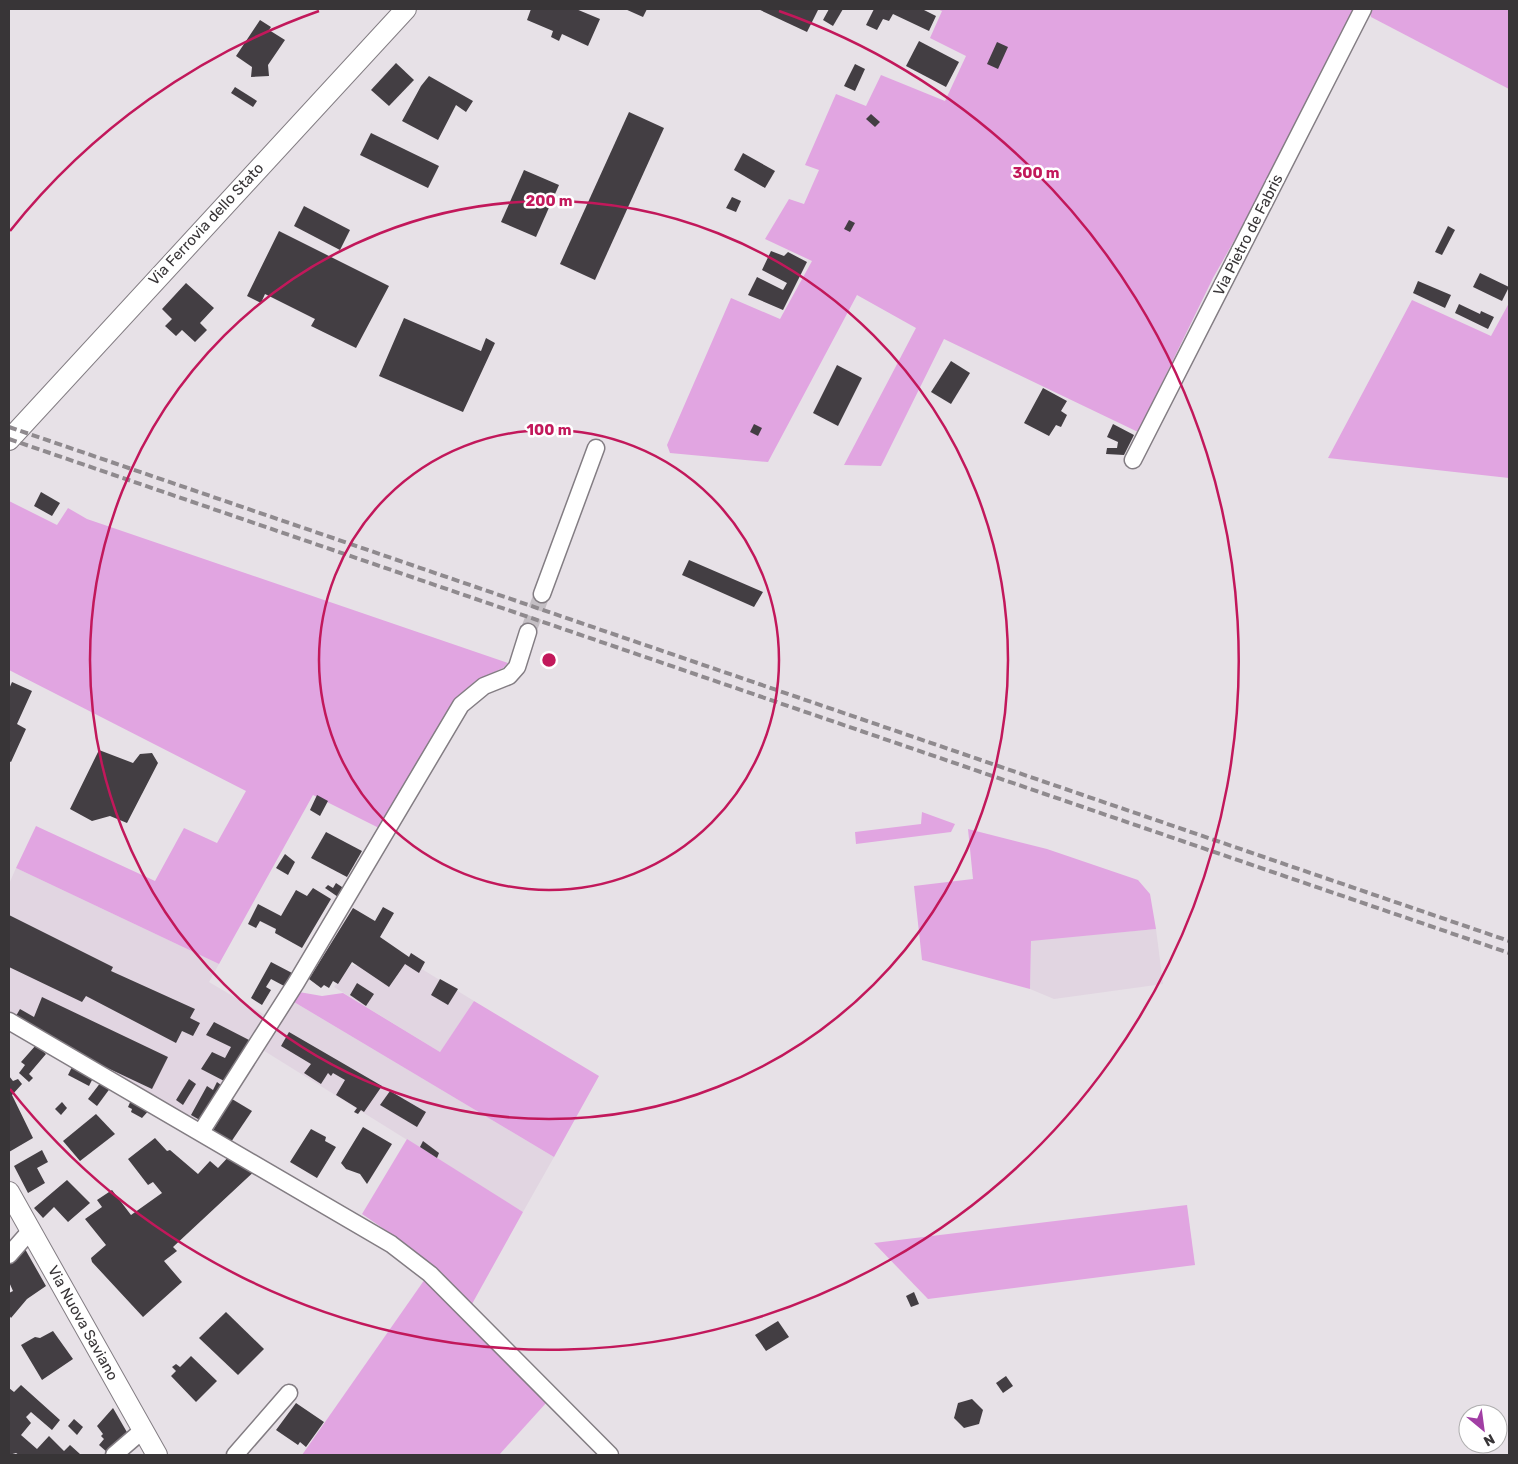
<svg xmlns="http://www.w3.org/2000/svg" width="1518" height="1464" viewBox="0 0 1518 1464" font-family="Rubik,sans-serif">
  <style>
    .built { fill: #e1d5e1 }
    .green { fill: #e1a5e1 }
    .building { fill: #433e43 }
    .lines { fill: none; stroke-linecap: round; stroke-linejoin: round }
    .minor-tunnel { stroke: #c4bfc4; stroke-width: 16; stroke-dasharray: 16 8; stroke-linecap: butt }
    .minor-casing { stroke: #837d83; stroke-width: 19 }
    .major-casing { stroke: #837d83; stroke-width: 22 }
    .minor { stroke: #fff; stroke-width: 16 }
    .major { stroke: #fff; stroke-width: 20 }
    .rail { stroke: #8f8a8e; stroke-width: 4; stroke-dasharray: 8 4; stroke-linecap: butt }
    .ring { fill: none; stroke: #c2185b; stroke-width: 2.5 }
    .labels { text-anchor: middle; stroke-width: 5; stroke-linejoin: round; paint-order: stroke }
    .street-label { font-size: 15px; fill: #383537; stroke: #fff }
    .centre { fill: #c2185b; stroke: #fff; stroke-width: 2.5 }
    .ring-label { font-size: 15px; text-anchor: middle; font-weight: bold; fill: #c2185b; stroke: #fff; stroke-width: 5; stroke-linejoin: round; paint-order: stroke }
  </style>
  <rect width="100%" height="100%" fill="#e7e1e7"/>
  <g class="built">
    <polygon points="16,868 219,964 209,982 270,1018 200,1128 9,1018 9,884"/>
    <polygon points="1156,929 1163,984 1054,999 1030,989 1031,940"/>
    <polygon points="376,941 474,1001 440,1052 334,987 351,965 361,966"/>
    <polygon points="289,999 554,1157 523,1212 258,1047"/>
  </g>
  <g class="green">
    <polygon points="937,9 1353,9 1356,11 1274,170 1213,278 1138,432 944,339 881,466 844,465 916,328 857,295 768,462 670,453 667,445 731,298 780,319 812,261 765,239 789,199 804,204 819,170 805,165 836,94 866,106 881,75 945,101 966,56 930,38 942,11"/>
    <polygon points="1370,9 1509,9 1509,89 1371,17"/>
    <polygon points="1412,300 1491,336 1509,303 1509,478 1328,458"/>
    <polygon points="9,501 57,525 68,508 87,519 508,663 503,668 477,680 465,690 383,830 313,795 219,964 16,868 36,826 155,881 184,828 217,843 246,791 9,670"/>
    <polygon points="922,812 955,824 951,832 856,844 855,832 921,824"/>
    <polygon points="968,829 1047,849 1138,880 1150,894 1156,929 1031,941 1030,989 922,960 914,886 973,879"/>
    <polygon points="299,992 322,996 343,993 440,1052 474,1001 599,1076 554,1157 289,999"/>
    <path d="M407 1139 523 1212 472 1304C438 1271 402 1240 362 1214Z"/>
    <polygon points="1187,1205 1195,1265 928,1299 874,1243"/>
    <polygon points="425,1279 547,1402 499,1455 302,1455"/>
  </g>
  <g class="building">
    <polygon points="531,9 576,9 600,19 588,46 562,34 559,41 551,37 553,31 527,20"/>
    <polygon points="625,9 647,9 643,17"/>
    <polygon points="758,9 814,9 818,10 807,32"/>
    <polygon points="829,9 843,9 833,26 823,20"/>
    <polygon points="874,9 922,9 936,16 929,31 893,14 889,21 883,19 877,30 866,25"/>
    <polygon points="260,20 271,27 269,30 285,40 268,65 269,76 251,77 252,67 236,56"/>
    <polygon points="919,41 959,62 946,87 906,66"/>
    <polygon points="997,42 1008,47 998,69 987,64"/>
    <polygon points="396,63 414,80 389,106 371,90"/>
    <polygon points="855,64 865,69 855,91 844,86"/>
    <polygon points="429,76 473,101 466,112 456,105 438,140 402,121 421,86"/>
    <polygon points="235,87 257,101 253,107 231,93"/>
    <polygon points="629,112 664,128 595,280 560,264"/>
    <polygon points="871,114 880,122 875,127 866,119"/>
    <polygon points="371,133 439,166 428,188 360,155"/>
    <polygon points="743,153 775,171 765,188 734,170"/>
    <polygon points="524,170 559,185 536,237 501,222"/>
    <polygon points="732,197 741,201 736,212 726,208"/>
    <polygon points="304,206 350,230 340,250 294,226"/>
    <polygon points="849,220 855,223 850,232 844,229"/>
    <polygon points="1448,226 1455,230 1442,255 1435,252"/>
    <polygon points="279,231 389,286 356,348 311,326 315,319 265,294 261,303 247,296"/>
    <polygon points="771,251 784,256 788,252 807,262 783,310 748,295 757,277 783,290 787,283 762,270"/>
    <polygon points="1480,273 1509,287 1502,301 1473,287"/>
    <polygon points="1418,281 1451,295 1445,308 1413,293"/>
    <polygon points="186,283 214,308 200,323 207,330 195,342 182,330 176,336 165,326 172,319 162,309"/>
    <polygon points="1459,304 1480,314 1481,311 1494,317 1488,329 1455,313"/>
    <polygon points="404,318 481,351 486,338 495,343 463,412 379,376"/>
    <polygon points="951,361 970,373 951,404 931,392"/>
    <polygon points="837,365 862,378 838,426 813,413"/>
    <polygon points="1043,388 1067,401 1061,411 1067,415 1061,427 1056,425 1049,436 1024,423"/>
    <polygon points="754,424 762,428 758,436 750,432"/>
    <polygon points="1113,424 1134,435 1124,455 1106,454 1107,448 1117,448 1118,442 1107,437"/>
    <polygon points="41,492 60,503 52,516 34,506"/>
    <polygon points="689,560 763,592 754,607 682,575"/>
    <polygon points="12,682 32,691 17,724 26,729 11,762 9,761 9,689"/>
    <polygon points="99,750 133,763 140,754 152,753 158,763 127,823 110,816 92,821 70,809"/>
    <polygon points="317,795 328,801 320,816 310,810"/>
    <polygon points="326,832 362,851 347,877 311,858"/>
    <polygon points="285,854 295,862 288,875 276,868"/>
    <polygon points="336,883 345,889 341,899 325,888 328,885 333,888"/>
    <polygon points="313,888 331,899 302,948 275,933 276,929 260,921 256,928 248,924 258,904 281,916 296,890 307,896"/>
    <polygon points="383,907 394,913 380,937 409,957 411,953 425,962 419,973 405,964 389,987 352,962 338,984 333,981 329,988 324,985 321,988 309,979 353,908 375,921"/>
    <polygon points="9,915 113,967 111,971 195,1009 190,1018 200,1023 193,1036 182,1031 176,1043 86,996 82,1002 9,967"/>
    <polygon points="271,962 294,974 286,987 271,979 266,987 271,990 262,1005 251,998"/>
    <polygon points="440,979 458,989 448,1005 431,995"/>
    <polygon points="357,983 374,994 366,1006 350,995"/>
    <polygon points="42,997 168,1057 152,1089 29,1031 13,1021 20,1009 34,1017"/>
    <polygon points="214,1022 251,1041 228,1083 201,1069 212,1052 225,1058 231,1047 206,1035"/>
    <polygon points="289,1032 382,1086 364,1112 361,1110 358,1114 354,1112 357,1108 336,1095 345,1080 333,1073 331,1076 328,1073 321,1084 304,1073 311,1064 281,1046"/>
    <polygon points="36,1045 46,1054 29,1074 33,1078 29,1082 19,1073 25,1065 21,1062"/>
    <polygon points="72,1067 93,1078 89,1086 68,1075"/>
    <polygon points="9,1076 13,1081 18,1079 22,1084 12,1095 33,1138 9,1152"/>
    <polygon points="189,1079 196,1084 183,1105 176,1100"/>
    <polygon points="101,1082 111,1087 97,1106 88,1099"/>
    <polygon points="217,1082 225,1088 205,1123 191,1115 207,1086 213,1090"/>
    <polygon points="390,1091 426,1112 417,1127 380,1105"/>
    <polygon points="132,1098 151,1108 142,1118 131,1112 132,1109 128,1107"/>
    <polygon points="232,1099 252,1111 231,1142 212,1132"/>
    <polygon points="62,1102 67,1108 61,1115 55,1109"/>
    <polygon points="96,1114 115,1134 80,1161 63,1141"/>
    <polygon points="363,1127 392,1144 367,1184 360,1174 346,1169 341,1163"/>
    <polygon points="311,1129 326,1137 325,1141 336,1147 317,1178 290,1162"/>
    <polygon points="155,1138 167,1151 170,1150 198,1174 210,1161 218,1168 232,1153 258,1168 173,1247 177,1251 164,1261 182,1282 143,1317 92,1262 91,1258 106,1245 85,1219 102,1207 97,1200 112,1190 131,1215 162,1193 153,1182 148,1185 128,1159"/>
    <polygon points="423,1141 439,1153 437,1158 420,1147"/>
    <polygon points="42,1150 48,1162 37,1168 45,1183 28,1193 14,1166"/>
    <polygon points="67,1180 90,1203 68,1222 54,1207 43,1218 34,1208"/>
    <polygon points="25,1249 46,1286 27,1299 11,1318 9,1315 9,1293 13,1291 9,1282 9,1264"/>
    <polygon points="914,1292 919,1304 911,1307 906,1296"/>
    <polygon points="226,1312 264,1349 238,1375 199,1338"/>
    <polygon points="778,1321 789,1337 766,1351 755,1335"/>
    <polygon points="53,1331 73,1359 42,1380 21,1345 35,1337 40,1338"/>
    <polygon points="191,1356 217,1381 196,1402 171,1376 176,1371 172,1367 176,1364 180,1367"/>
    <polygon points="1006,1376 1013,1386 1003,1393 996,1383"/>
    <polygon points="21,1385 60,1420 52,1430 31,1412 26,1417 31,1423 21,1435 37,1449 49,1436 64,1451 70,1445 80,1454 79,1455 19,1455 16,1453 9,1455 9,1388 14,1392"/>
    <polygon points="972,1399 983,1410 979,1424 964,1428 954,1418 958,1403"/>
    <polygon points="296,1403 324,1422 306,1447 300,1442 298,1445 276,1430"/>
    <polygon points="113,1408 128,1434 108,1453 99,1445 104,1439 101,1436 103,1434 97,1426"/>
    <polygon points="74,1419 83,1427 77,1435 68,1426"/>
  </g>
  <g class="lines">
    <polyline class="minor-tunnel" points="528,632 542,594"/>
    <g class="minor-casing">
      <g id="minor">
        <polyline points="1133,460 1363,9"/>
        <polyline points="542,594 596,448"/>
        <polyline points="9,1021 391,1244 430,1274 610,1455"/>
        <polyline points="201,1132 296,983 461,705 484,686 509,676 517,667 528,632"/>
        <polyline points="9,1255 31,1230"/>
        <polyline points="114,1455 143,1430"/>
        <polyline points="235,1455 289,1393"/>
      </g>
    </g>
    <g class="major-casing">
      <g id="major">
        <polyline points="9,440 406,9"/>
        <polyline points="9,1192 157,1455"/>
      </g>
    </g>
    <use href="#minor" class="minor"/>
    <use href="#major" class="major"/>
    <g class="rail">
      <polyline points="9,427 1509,941"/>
      <polyline points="9,439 1509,953"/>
    </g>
  </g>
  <g class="ring">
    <circle cx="549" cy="660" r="230"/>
    <circle cx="549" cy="660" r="459"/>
    <path d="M10 231A689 689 0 0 1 319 11M779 11A689 689 0 1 1 10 1089"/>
  </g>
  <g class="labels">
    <g class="street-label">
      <text transform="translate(206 224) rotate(-47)" y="5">Via Ferrovia dello Stato</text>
      <text transform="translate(1248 235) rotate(-63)" y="5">Via Pietro de Fabris</text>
      <text transform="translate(83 1323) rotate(61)" y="5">Via Nuova Saviano</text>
    </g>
  </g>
  <circle cx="549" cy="660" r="8" class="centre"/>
  <g class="ring-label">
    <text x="1036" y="178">300 m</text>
    <text x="549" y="206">200 m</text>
    <text x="549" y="435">100 m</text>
  </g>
  <rect width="1518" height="1464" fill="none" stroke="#383537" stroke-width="20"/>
  <g transform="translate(1483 1429) rotate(151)"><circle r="24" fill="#ffffff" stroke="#afaeaf"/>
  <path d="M0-4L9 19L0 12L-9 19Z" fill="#a13ea4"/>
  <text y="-8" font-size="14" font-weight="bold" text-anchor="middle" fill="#383537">N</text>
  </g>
</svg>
